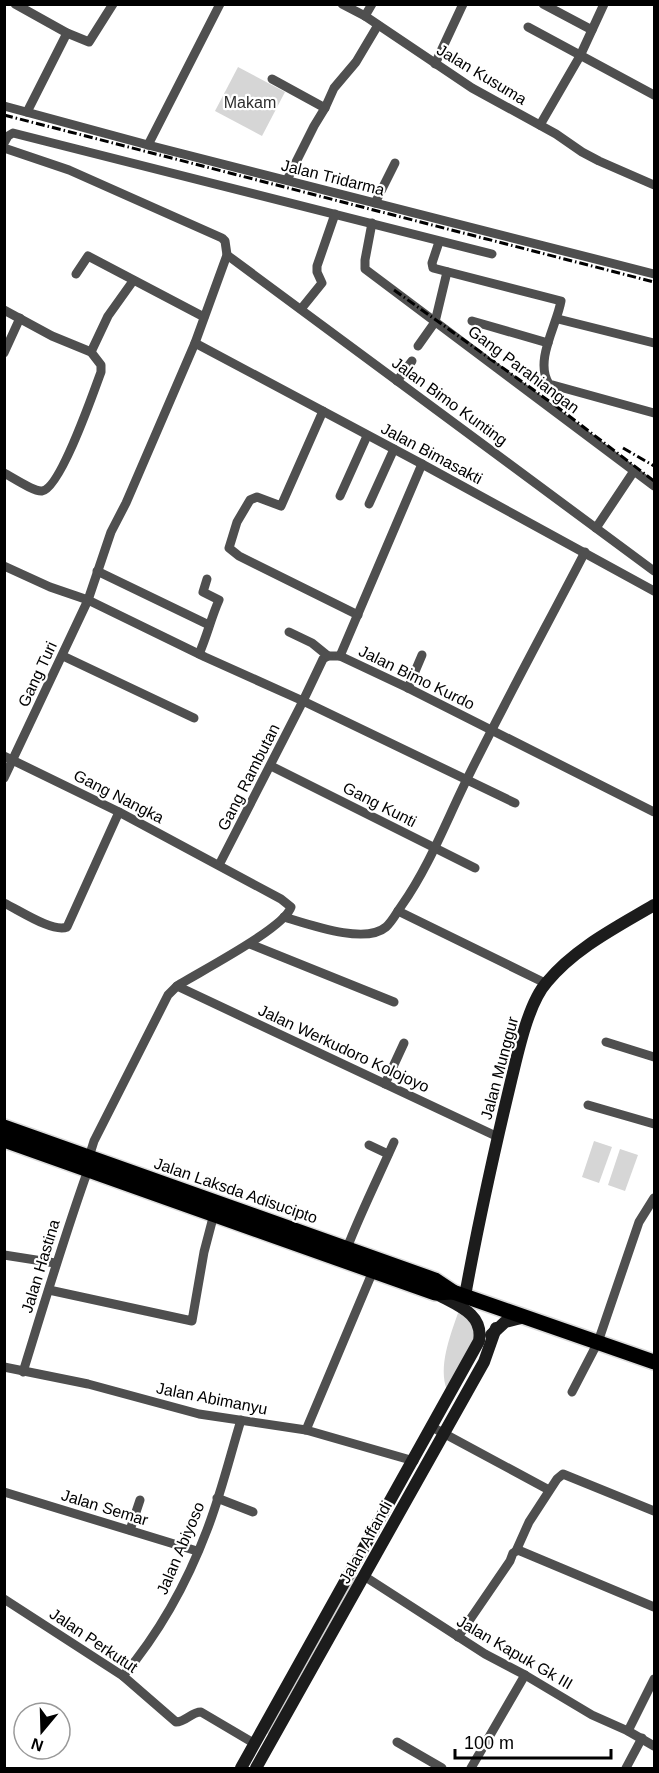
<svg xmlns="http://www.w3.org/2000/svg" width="659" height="1773" viewBox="0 0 659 1773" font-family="Arial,sans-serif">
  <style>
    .green { fill: #d6d6d6 }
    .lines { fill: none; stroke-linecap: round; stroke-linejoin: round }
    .primary-casing { stroke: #dbdbdb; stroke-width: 18 }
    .minor { stroke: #4f4f4f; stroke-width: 9 }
    .secondary { stroke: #1c1c1c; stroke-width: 12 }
    .primary { stroke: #000; stroke-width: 15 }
    .rail { stroke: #000; stroke-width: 3; stroke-dasharray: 9 3 1.5 3; stroke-linecap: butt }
    .labels { text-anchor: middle; stroke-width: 4.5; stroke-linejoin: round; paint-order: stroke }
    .street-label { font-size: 16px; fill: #000; stroke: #fff }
    .park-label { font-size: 16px; fill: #2d2d2d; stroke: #fff }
  </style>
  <rect width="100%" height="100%" fill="#fff"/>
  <g class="green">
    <polygon points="238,67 285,92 262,136 215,111"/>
    <polygon points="594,1141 612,1147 599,1183 582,1177"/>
    <polygon points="620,1149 638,1155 625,1191 608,1185"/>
    <path d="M458 1313 471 1320 476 1335 447 1390C438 1367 450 1336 458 1313Z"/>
    <polygon points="355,1576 358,1578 270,1735 266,1733"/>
  </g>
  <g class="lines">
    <g class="primary-casing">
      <g id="primary">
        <polyline points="4,1127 435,1280 453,1292 654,1362"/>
        <polyline points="4,1140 435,1293 453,1292"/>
      </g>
    </g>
    <g class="minor">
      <polyline points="15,4 67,33 89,42 113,4"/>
      <polyline points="342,4 365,16 472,88 556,134 582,152 599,161 654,185"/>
      <polyline points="543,4 592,30"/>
      <polyline points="365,16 372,4"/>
      <polyline points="528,27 654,95"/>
      <polyline points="435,64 463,4"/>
      <polyline points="272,79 325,108"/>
      <polyline points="4,106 148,145 654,274"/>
      <polyline points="27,112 67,33"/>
      <polyline points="540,125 580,56 604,4"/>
      <polyline points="4,143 8,136 13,133 492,254"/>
      <polyline points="148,145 220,4"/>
      <polyline points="4,148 69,170 222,238 225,241 227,255 195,343 126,503 111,532 88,600 4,778"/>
      <polyline points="287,180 314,126 325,108 334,88 356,62 378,25"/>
      <polyline points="375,203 395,163"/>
      <polyline points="372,223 365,260 365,269 654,486"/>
      <path d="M439 242 432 263 433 268 561 301C557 325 534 361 549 384L654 413"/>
      <polyline points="227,255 654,571"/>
      <polyline points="76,274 88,256 204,317"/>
      <polyline points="301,309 322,283 317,272 317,266 335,214"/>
      <path d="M4 310 52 336 91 352 101 365V372C94 391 60 489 42 491 34 492 12 477 4 473"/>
      <polyline points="558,319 654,343"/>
      <polyline points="472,321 548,343"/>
      <polyline points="195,343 422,464 654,591"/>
      <polyline points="418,346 435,322 447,272"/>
      <polyline points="91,352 108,316 133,281"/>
      <polyline points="4,353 20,318"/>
      <polyline points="397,381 412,361"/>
      <polyline points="323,411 281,506 257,497 250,500 237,522 229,548 239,556 358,615"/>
      <polyline points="340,496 367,436"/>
      <polyline points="369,504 394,449"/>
      <polyline points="596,528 634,471"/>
      <polyline points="4,566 50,587 88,600 205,657 303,701 323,659 328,656 340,656 408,688 654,812"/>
      <polyline points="97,571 209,625"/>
      <polyline points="289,632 312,643 328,656"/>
      <path d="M199 654C207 636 211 618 219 600L203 592 207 579"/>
      <polyline points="63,656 194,718"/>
      <polyline points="340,656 422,464"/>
      <polyline points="408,688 422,655"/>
      <path d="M4 756 119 812 281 899 291 907C285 928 199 972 177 986L168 995 94 1141 89 1157"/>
      <polyline points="271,766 475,868"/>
      <polyline points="219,865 303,701 515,803"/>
      <path d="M4 903C19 910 53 933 67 927L119 812"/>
      <polyline points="398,911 545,983"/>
      <path d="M284 917C308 924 365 945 386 927 392 922 397 912 402 905 430 865 447 819 469 775 506 700 546 627 585 552"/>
      <polyline points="250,944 394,1002"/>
      <polyline points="177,986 498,1137"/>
      <polyline points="606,1042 654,1057"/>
      <polyline points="385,1084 404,1043"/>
      <polyline points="588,1105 654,1124"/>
      <polyline points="369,1145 388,1154"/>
      <path d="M347 1248C361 1212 378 1178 394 1142"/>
      <polyline points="4,1255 55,1263"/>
      <polyline points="49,1290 192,1321 204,1252 214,1214"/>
      <polyline points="4,1367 88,1384 199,1414 306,1430 414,1461"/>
      <path d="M23 1372C44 1304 64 1237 88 1170"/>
      <polyline points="572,1392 598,1342 639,1222 654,1198"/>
      <polyline points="432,1427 549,1490"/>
      <polyline points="306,1430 373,1271"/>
      <polyline points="4,1492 197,1551"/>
      <polyline points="217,1498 253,1512"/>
      <polyline points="130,1530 140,1500"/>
      <polyline points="516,1551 529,1522 557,1479 563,1474 654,1511"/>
      <polyline points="364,1576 485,1654 525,1675 592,1715 628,1731 654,1746"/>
      <path d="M4 1599 123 1676 176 1722C186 1722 191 1712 201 1712L255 1744"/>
      <polyline points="458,1637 510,1561 513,1553 518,1550 654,1607"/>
      <path d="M123 1676C160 1632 187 1583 207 1530 221 1494 230 1456 241 1420"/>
      <polyline points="628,1731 654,1679"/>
      <polyline points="397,1742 442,1768"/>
      <polyline points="471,1768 525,1675"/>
      <polyline points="626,1768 642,1738"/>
    </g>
    <g class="secondary">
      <path d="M465 1296C478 1224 494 1152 511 1081 518 1053 528 1003 547 982 575 948 617 927 654 905"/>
      <polyline points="491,1335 505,1322 525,1317"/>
      <path d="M241 1768 479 1341C484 1313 456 1305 435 1293"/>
      <polyline points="256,1768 484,1362 496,1328"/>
    </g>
    <use href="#primary" class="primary"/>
    <g class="rail">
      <polyline points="4,115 654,282"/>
      <polyline points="394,290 556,406 654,481"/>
      <polyline points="623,448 654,466"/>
    </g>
  </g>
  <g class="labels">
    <g class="street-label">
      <text transform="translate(482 74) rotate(31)" y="6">Jalan Kusuma</text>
      <text transform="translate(333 177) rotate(14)" y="6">Jalan Tridarma</text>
      <text transform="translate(524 369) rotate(37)" y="6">Gang Parahiangan</text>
      <text transform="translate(450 401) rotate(36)" y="6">Jalan Bimo Kunting</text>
      <text transform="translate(432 453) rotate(28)" y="6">Jalan Bimasakti</text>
      <text transform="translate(37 674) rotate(-65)" y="6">Gang Turi</text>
      <text transform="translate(417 677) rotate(26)" y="6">Jalan Bimo Kurdo</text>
      <text transform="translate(248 777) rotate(-63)" y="6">Gang Rambutan</text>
      <text transform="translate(119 796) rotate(27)" y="6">Gang Nangka</text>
      <text transform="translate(380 804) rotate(27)" y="6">Gang Kunti</text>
      <text transform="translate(344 1048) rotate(25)" y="6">Jalan Werkudoro Kolojoyo</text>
      <text transform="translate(499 1068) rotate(-75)" y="6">Jalan Munggur</text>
      <text transform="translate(236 1190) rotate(19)" y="6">Jalan Laksda Adisucipto</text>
      <text transform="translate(40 1266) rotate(-73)" y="6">Jalan Hastina</text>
      <text transform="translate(212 1398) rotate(11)" y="6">Jalan Abimanyu</text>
      <text transform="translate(105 1507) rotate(17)" y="6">Jalan Semar</text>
      <text transform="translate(365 1542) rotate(-61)" y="6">Jalan Affandi</text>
      <text transform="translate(180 1548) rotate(-67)" y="6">Jalan Abiyoso</text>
      <text transform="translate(94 1640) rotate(34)" y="6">Jalan Perkutut</text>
      <text transform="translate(515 1652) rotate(30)" y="6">Jalan Kapuk Gk III</text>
    </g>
    <g class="park-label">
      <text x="250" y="108">Makam</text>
    </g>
  </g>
  <rect width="659" height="1773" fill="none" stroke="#000000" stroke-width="12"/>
  <g transform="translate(42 1731) rotate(199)"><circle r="28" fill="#ffffff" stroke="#999999" stroke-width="1.5"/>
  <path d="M0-4.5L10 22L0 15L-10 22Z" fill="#000000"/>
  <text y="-9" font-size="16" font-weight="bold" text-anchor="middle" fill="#000000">N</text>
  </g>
  <path d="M455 1749v9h156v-9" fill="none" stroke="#000000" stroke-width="3"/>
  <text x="464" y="1749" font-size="18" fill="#000000" stroke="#ffffff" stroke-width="4.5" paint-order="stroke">100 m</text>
</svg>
